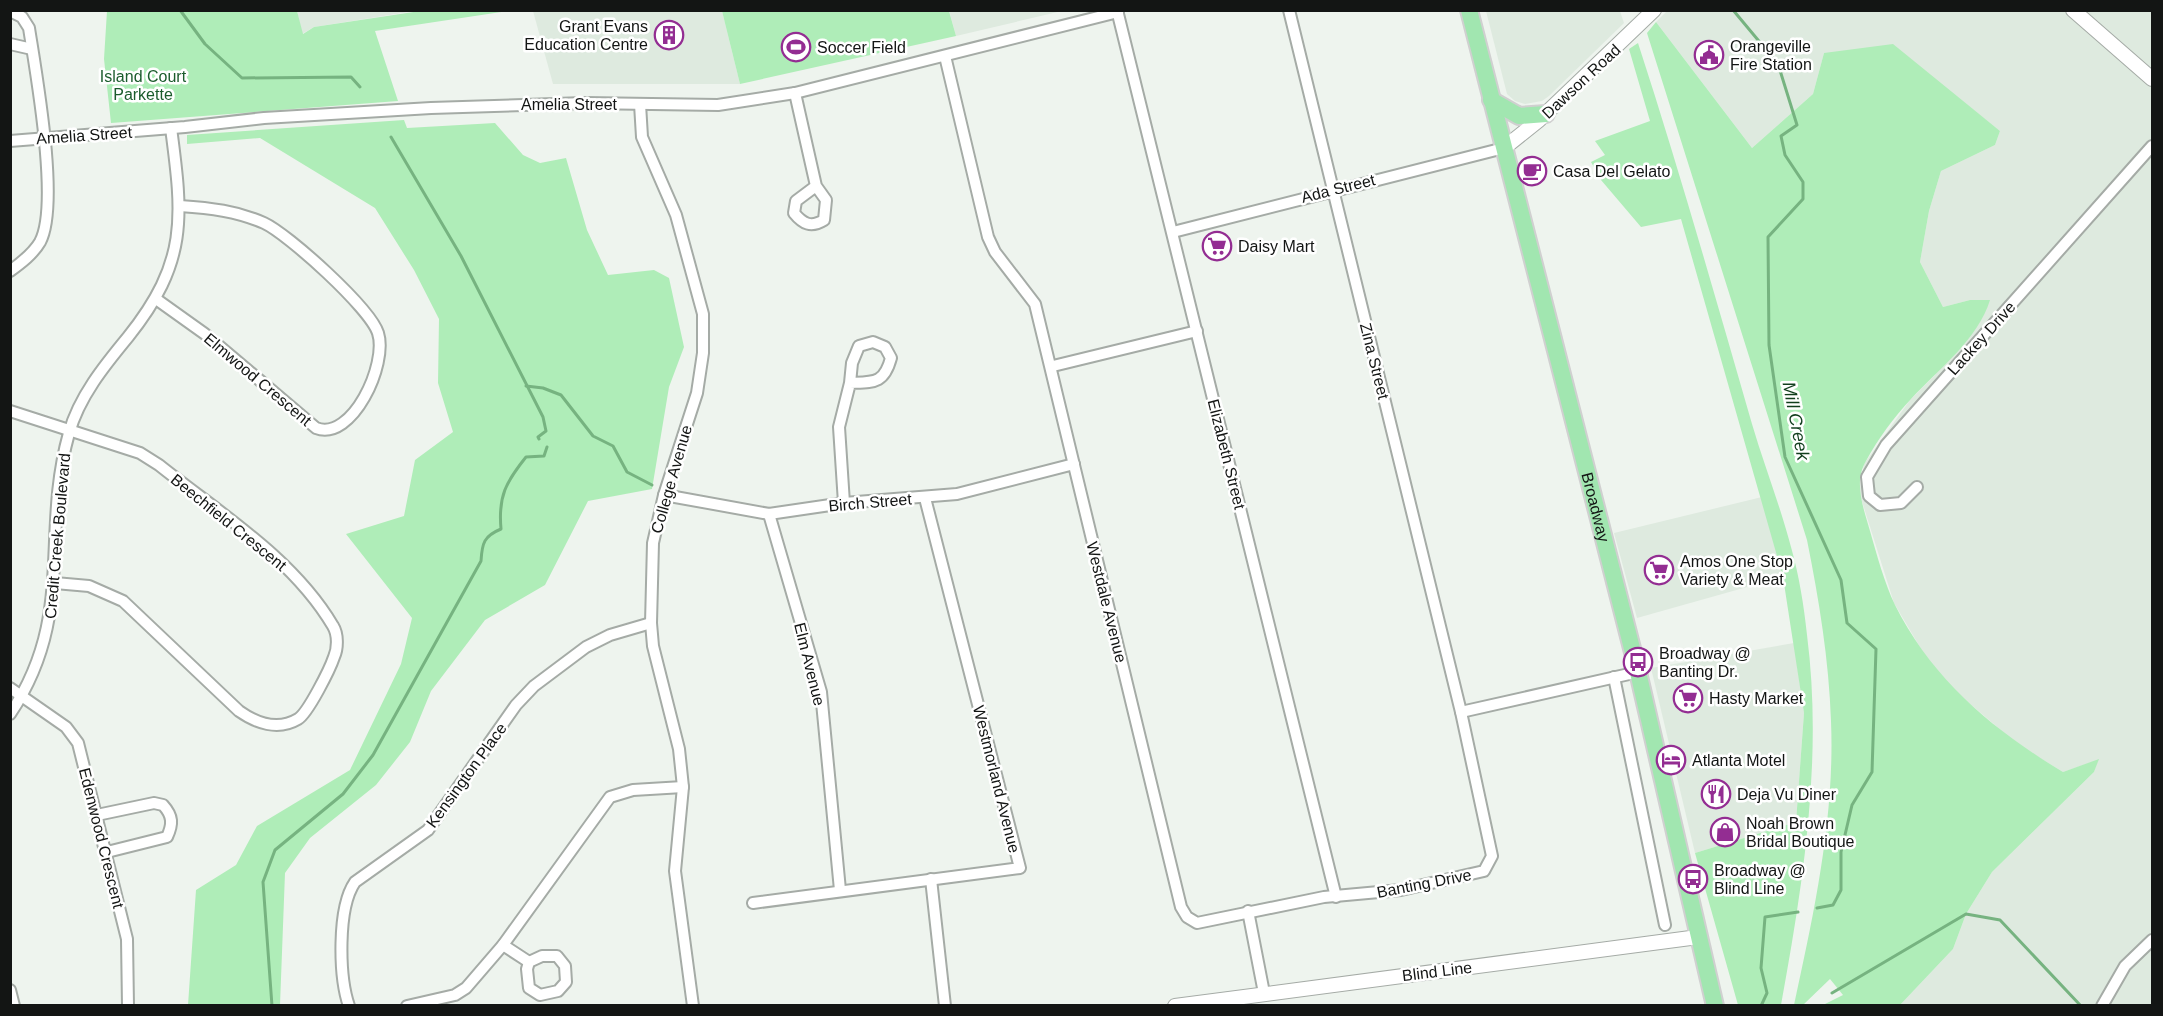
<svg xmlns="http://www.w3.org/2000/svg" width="2163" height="1016" viewBox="0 0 2163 1016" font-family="Arial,sans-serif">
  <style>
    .built { fill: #deeadf }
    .green { fill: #afedb8 }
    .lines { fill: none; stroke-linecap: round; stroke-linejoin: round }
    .stream { stroke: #76b380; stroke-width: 3 }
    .minor-casing { stroke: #a5aba6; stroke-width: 14 }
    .tertiary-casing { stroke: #a5aba6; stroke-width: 16 }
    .primary-casing { stroke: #d0d0d0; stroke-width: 20 }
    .minor { stroke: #fff; stroke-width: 10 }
    .tertiary { stroke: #fff; stroke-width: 14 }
    .primary { stroke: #a1e6b0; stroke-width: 16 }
    .labels { text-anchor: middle; stroke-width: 5; stroke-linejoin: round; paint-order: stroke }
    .poi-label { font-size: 16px; fill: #131514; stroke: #fff; text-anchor: start }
    .park-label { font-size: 16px; fill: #1b5c2c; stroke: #fff }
    .street-label { font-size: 16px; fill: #131514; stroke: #fff }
    .water-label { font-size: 18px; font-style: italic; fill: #113e1d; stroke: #fff }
  </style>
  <rect width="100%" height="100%" fill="#eef4ee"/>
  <g class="built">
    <polygon points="949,10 1062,11 956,36"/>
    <polygon points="1668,10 2152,11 2152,1005 1900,1005 1953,949 1966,914 1992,872 2094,772 2098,760 2063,772 2017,744 1955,691 1924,654 1894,603 1859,492 1864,464 1910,400 1935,375 1970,300 1943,307 1920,262 1929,211 1941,171 1995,145 2000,131 1957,97 1824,53 1813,94 1752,148 1656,22"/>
    <polygon points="297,11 415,11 314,27 302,34"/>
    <polygon points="533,11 722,11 740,84 553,84"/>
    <polygon points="1486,11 1620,11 1624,23 1549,96 1542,101 1525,104 1515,101 1507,94"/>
    <polygon points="1762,497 1783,577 1637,618 1614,533"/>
    <polygon points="1794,643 1804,713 1796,822 1695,853 1651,668"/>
  </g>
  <g class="green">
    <polygon points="107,11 297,11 303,34 314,27 420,11 508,11 375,31 398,101 111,123 104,59"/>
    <polygon points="722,11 949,11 956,36 740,84"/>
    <path d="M1656 22 1752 148 1813 94 1824 53 1893 44 2000 131 1995 145 1941 171 1929 211 1920 262 1943 307 1970 300H1990C1978 339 1939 369 1911 399 1894 417 1878 439 1866 461 1853 483 1864 509 1870 531 1877 555 1884 582 1895 605 1932 679 1993 730 2063 772L2099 759 2094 772 1992 872 1966 914 1953 949 1900 1005H1823L1843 995 1830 979 1803 1005H1794C1814 913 1835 817 1831 721 1829 660 1819 600 1807 540L1647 33Z"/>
    <path d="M1638 43C1679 169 1715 296 1752 424 1764 465 1780 505 1791 547 1799 575 1804 606 1807 635 1823 759 1803 884 1781 1005H1738L1695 853 1796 822 1804 713 1783 577 1681 219 1641 227 1601 180 1591 162 1605 155 1595 141 1650 121 1629 49Z"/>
    <polygon points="404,120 407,128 495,123 523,155 540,163 566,158 587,230 608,275 654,270 669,278 684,347 669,387 652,489 588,501 545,585 485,620 431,691 410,742 376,785 310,838 285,873 280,1005 188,1005 196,890 236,865 257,826 350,770 401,664 412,618 346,534 404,516 415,460 453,432 438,383 439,319 414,270 375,208 260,138 187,144 187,135"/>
  </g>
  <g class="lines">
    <g class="stream">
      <polyline points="180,10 205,44 242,78 351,77 360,87"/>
      <polyline points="1733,10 1778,64 1797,125 1781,136 1785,155 1803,182 1803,199 1768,237 1769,345 1785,457 1841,580 1847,623 1876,649 1872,772 1852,805 1841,852 1841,890 1833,905 1817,908"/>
      <polyline points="391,137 461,256 543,417 546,431 538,437 539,439"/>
      <polyline points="526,386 543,388 561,395 593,436 613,446 627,472 652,485"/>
      <polyline points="1832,993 1966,914 2000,920 2081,1006"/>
      <path d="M272 1006 263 882 275 850 343 794 373 755 481 561C482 543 484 536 501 529 498 496 506 482 526 457L544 456 547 447"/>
      <polyline points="1761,1006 1767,993 1761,968 1765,917 1798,912"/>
    </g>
    <g class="minor-casing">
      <g id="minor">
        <polyline points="1117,10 1336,897"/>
        <path d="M10 11 22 17 29 28C36 73 60 205 40 242 33 254 21 263 10 271"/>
        <polyline points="10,44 32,49"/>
        <polyline points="945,56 988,237 995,252 1035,304 1181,907 1187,917 1197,923 1324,897 1401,890 1484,871 1492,856 1461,712 1289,10"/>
        <path d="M795 93 816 186 826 200 824 220C811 228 803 224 794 213L796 201 816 186"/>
        <polyline points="640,104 642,137 676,215 703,314 703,353 697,393 664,495 653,543 651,623 653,646 679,749 683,787 675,871 693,1006"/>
        <polyline points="10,141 185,127 264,118 431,108 585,103 718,105 795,93 1118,12"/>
        <polyline points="1173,232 1504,148"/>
        <path d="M156 299 205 334 316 428C352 442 388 364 378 333 370 308 288 234 264 223 237 211 210 208 180 206"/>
        <polyline points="1053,366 1197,331"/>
        <path d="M10 411 140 453 159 465C219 513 293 558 333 626 338 634 338 648 334 657 330 669 308 713 298 719 278 731 256 723 239 711L123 601 89 586 55 583"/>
        <polyline points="1917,487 1901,503 1880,505 1869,496 1867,477 1886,445 2152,146"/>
        <polyline points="664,495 769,514 844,503 957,494 1074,464"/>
        <path d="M844 503 839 427 850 383 852 363 859 346 873 342 885 347 891 358C884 384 874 382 850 383"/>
        <polyline points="769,514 821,692 840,890"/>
        <polyline points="1614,677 1665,925"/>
        <polyline points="10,688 66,727 78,743 127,939 128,1006"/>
        <polyline points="1461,712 1638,672"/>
        <path d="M10 714C76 616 40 536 69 433 79 397 104 366 128 337 188 262 183 218 171 128"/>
        <path d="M97 815 154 803 163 805C173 816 173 824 167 837L107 852"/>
        <polyline points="931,879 945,1006"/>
        <polyline points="753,903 1020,868 925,498"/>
        <polyline points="1248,911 1264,993"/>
        <polyline points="503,945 529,962 542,956 557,956 565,966 566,982 558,991 540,995 529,988 527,969 529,962"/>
        <polyline points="10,990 14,1006"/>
        <path d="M349 1006C339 977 337 908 355 882L428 830 516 705 534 686 586 647 610 635 651 623"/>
        <polyline points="407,1006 455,995 466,988 503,945 610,797 633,790 683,787"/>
        <polyline points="2102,1006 2125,966 2152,940"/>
      </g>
    </g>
    <g class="tertiary-casing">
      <g id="tertiary">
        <polyline points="2073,10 2152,79"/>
        <polyline points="1504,148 1539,120 1654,10"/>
        <polyline points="1175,1006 1698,937"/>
      </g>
    </g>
    <g class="primary-casing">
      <g id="primary">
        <path id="s1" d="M1469 10 1638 672 1715 1006"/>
        <polyline points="1491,100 1519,116 1546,114"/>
      </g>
    </g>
    <use href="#minor" class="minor"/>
    <use href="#tertiary" class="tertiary"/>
    <use href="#primary" class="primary"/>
  </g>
  <defs>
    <g id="building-ring" transform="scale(1.5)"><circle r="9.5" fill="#fff" stroke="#932d92" stroke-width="1.5"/><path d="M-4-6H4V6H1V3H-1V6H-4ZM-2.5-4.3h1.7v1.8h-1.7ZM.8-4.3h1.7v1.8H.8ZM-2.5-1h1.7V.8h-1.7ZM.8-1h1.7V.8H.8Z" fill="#932d92"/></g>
    <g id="stadium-ring" transform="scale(1.5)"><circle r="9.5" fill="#fff" stroke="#932d92" stroke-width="1.5"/><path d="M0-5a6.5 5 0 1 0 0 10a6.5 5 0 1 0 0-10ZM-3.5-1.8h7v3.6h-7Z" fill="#932d92"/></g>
    <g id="civic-ring" transform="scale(1.5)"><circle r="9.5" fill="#fff" stroke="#932d92" stroke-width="1.5"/><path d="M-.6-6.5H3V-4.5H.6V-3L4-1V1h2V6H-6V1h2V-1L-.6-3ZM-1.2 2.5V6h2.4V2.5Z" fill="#932d92"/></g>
    <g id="cafe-ring" transform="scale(1.5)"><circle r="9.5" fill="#fff" stroke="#932d92" stroke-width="1.5"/><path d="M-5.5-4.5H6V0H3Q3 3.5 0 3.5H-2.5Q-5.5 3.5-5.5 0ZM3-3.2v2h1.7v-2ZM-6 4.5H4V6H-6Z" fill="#932d92"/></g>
    <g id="supermarket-ring" transform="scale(1.5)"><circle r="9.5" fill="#fff" stroke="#932d92" stroke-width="1.5"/><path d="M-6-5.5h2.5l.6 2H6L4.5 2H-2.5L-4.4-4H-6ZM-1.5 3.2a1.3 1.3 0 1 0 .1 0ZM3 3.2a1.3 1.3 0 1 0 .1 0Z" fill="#932d92"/></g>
    <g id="bus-ring" transform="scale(1.5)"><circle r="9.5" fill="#fff" stroke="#932d92" stroke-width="1.5"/><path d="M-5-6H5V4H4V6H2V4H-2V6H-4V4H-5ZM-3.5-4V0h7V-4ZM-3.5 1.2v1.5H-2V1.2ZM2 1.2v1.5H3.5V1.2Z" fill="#932d92"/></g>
    <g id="hotel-ring" transform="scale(1.5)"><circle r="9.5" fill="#fff" stroke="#932d92" stroke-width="1.5"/><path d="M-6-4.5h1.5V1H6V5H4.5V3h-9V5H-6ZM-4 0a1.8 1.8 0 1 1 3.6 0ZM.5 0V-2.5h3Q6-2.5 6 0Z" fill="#932d92"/></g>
    <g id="restaurant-ring" transform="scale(1.5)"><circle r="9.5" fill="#fff" stroke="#932d92" stroke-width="1.5"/><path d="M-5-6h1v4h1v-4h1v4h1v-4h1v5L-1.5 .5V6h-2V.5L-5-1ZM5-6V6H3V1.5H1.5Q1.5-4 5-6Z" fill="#932d92"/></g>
    <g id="shop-ring" transform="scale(1.5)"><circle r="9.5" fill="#fff" stroke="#932d92" stroke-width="1.5"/><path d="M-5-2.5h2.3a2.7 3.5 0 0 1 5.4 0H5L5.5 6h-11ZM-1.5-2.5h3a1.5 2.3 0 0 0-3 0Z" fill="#932d92"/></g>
  </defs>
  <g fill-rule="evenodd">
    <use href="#building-ring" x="669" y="35"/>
    <use href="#stadium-ring" x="796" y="47"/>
    <use href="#civic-ring" x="1709" y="55"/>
    <use href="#cafe-ring" x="1532" y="171"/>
    <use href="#supermarket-ring" x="1217" y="246"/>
    <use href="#supermarket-ring" x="1659" y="570"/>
    <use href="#bus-ring" x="1638" y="662"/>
    <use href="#supermarket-ring" x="1688" y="698"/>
    <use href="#hotel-ring" x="1671" y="760"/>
    <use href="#restaurant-ring" x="1716" y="794"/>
    <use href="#shop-ring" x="1725" y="832"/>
    <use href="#bus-ring" x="1693" y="879"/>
  </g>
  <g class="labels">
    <g class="poi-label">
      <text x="648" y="32" text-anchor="end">Grant Evans<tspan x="648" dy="18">Education Centre</tspan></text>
      <text x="1730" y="52">Orangeville<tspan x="1730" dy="18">Fire Station</tspan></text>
      <text x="817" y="53">Soccer Field</text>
      <text x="1553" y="177">Casa Del Gelato</text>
      <text x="1238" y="252">Daisy Mart</text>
      <text x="1680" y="567">Amos One Stop<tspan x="1680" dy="18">Variety &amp; Meat</tspan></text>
      <text x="1659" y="659">Broadway @<tspan x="1659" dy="18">Banting Dr.</tspan></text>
      <text x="1709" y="704">Hasty Market</text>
      <text x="1692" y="766">Atlanta Motel</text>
      <text x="1737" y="800">Deja Vu Diner</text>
      <text x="1746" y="829">Noah Brown<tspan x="1746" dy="18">Bridal Boutique</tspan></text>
      <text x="1714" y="876">Broadway @<tspan x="1714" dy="18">Blind Line</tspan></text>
    </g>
    <g class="park-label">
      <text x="143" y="82">Island Court<tspan x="143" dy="18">Parkette</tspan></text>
    </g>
    <g class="street-label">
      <text transform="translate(1581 81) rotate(-43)" y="6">Dawson Road</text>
      <text x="569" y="110">Amelia Street</text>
      <text transform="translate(84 135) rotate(-4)" y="6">Amelia Street</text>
      <text transform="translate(1338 188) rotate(-14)" y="6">Ada Street</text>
      <text transform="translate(1981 338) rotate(-48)" y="6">Lackey Drive</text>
      <text transform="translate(1375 361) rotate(76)" y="6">Zina Street</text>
      <text transform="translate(258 379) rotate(40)" y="6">Elmwood Crescent</text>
      <text transform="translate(1227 454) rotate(76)" y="6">Elizabeth Street</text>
      <text transform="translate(671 479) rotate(-74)" y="6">College Avenue</text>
      <text transform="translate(870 502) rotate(-5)" y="6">Birch Street</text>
      <text dy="6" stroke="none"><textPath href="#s1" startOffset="513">Broadway</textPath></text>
      <text transform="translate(229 522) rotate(39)" y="6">Beechfield Crescent</text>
      <text transform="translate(57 536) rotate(-85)" y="6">Credit Creek Boulevard</text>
      <text transform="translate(1107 602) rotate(76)" y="6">Westdale Avenue</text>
      <text transform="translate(810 664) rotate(76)" y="6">Elm Avenue</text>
      <text transform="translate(466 775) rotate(-54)" y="6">Kensington Place</text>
      <text transform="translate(997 779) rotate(76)" y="6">Westmorland Avenue</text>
      <text transform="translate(102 838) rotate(76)" y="6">Edenwood Crescent</text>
      <text transform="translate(1424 883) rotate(-11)" y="6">Banting Drive</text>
      <text transform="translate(1437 971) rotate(-7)" y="6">Blind Line</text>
    </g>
    <g class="water-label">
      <text transform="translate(1796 421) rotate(79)" y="6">Mill Creek</text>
    </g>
  </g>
  <rect width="2163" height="1016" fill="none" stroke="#131514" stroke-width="24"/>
</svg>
